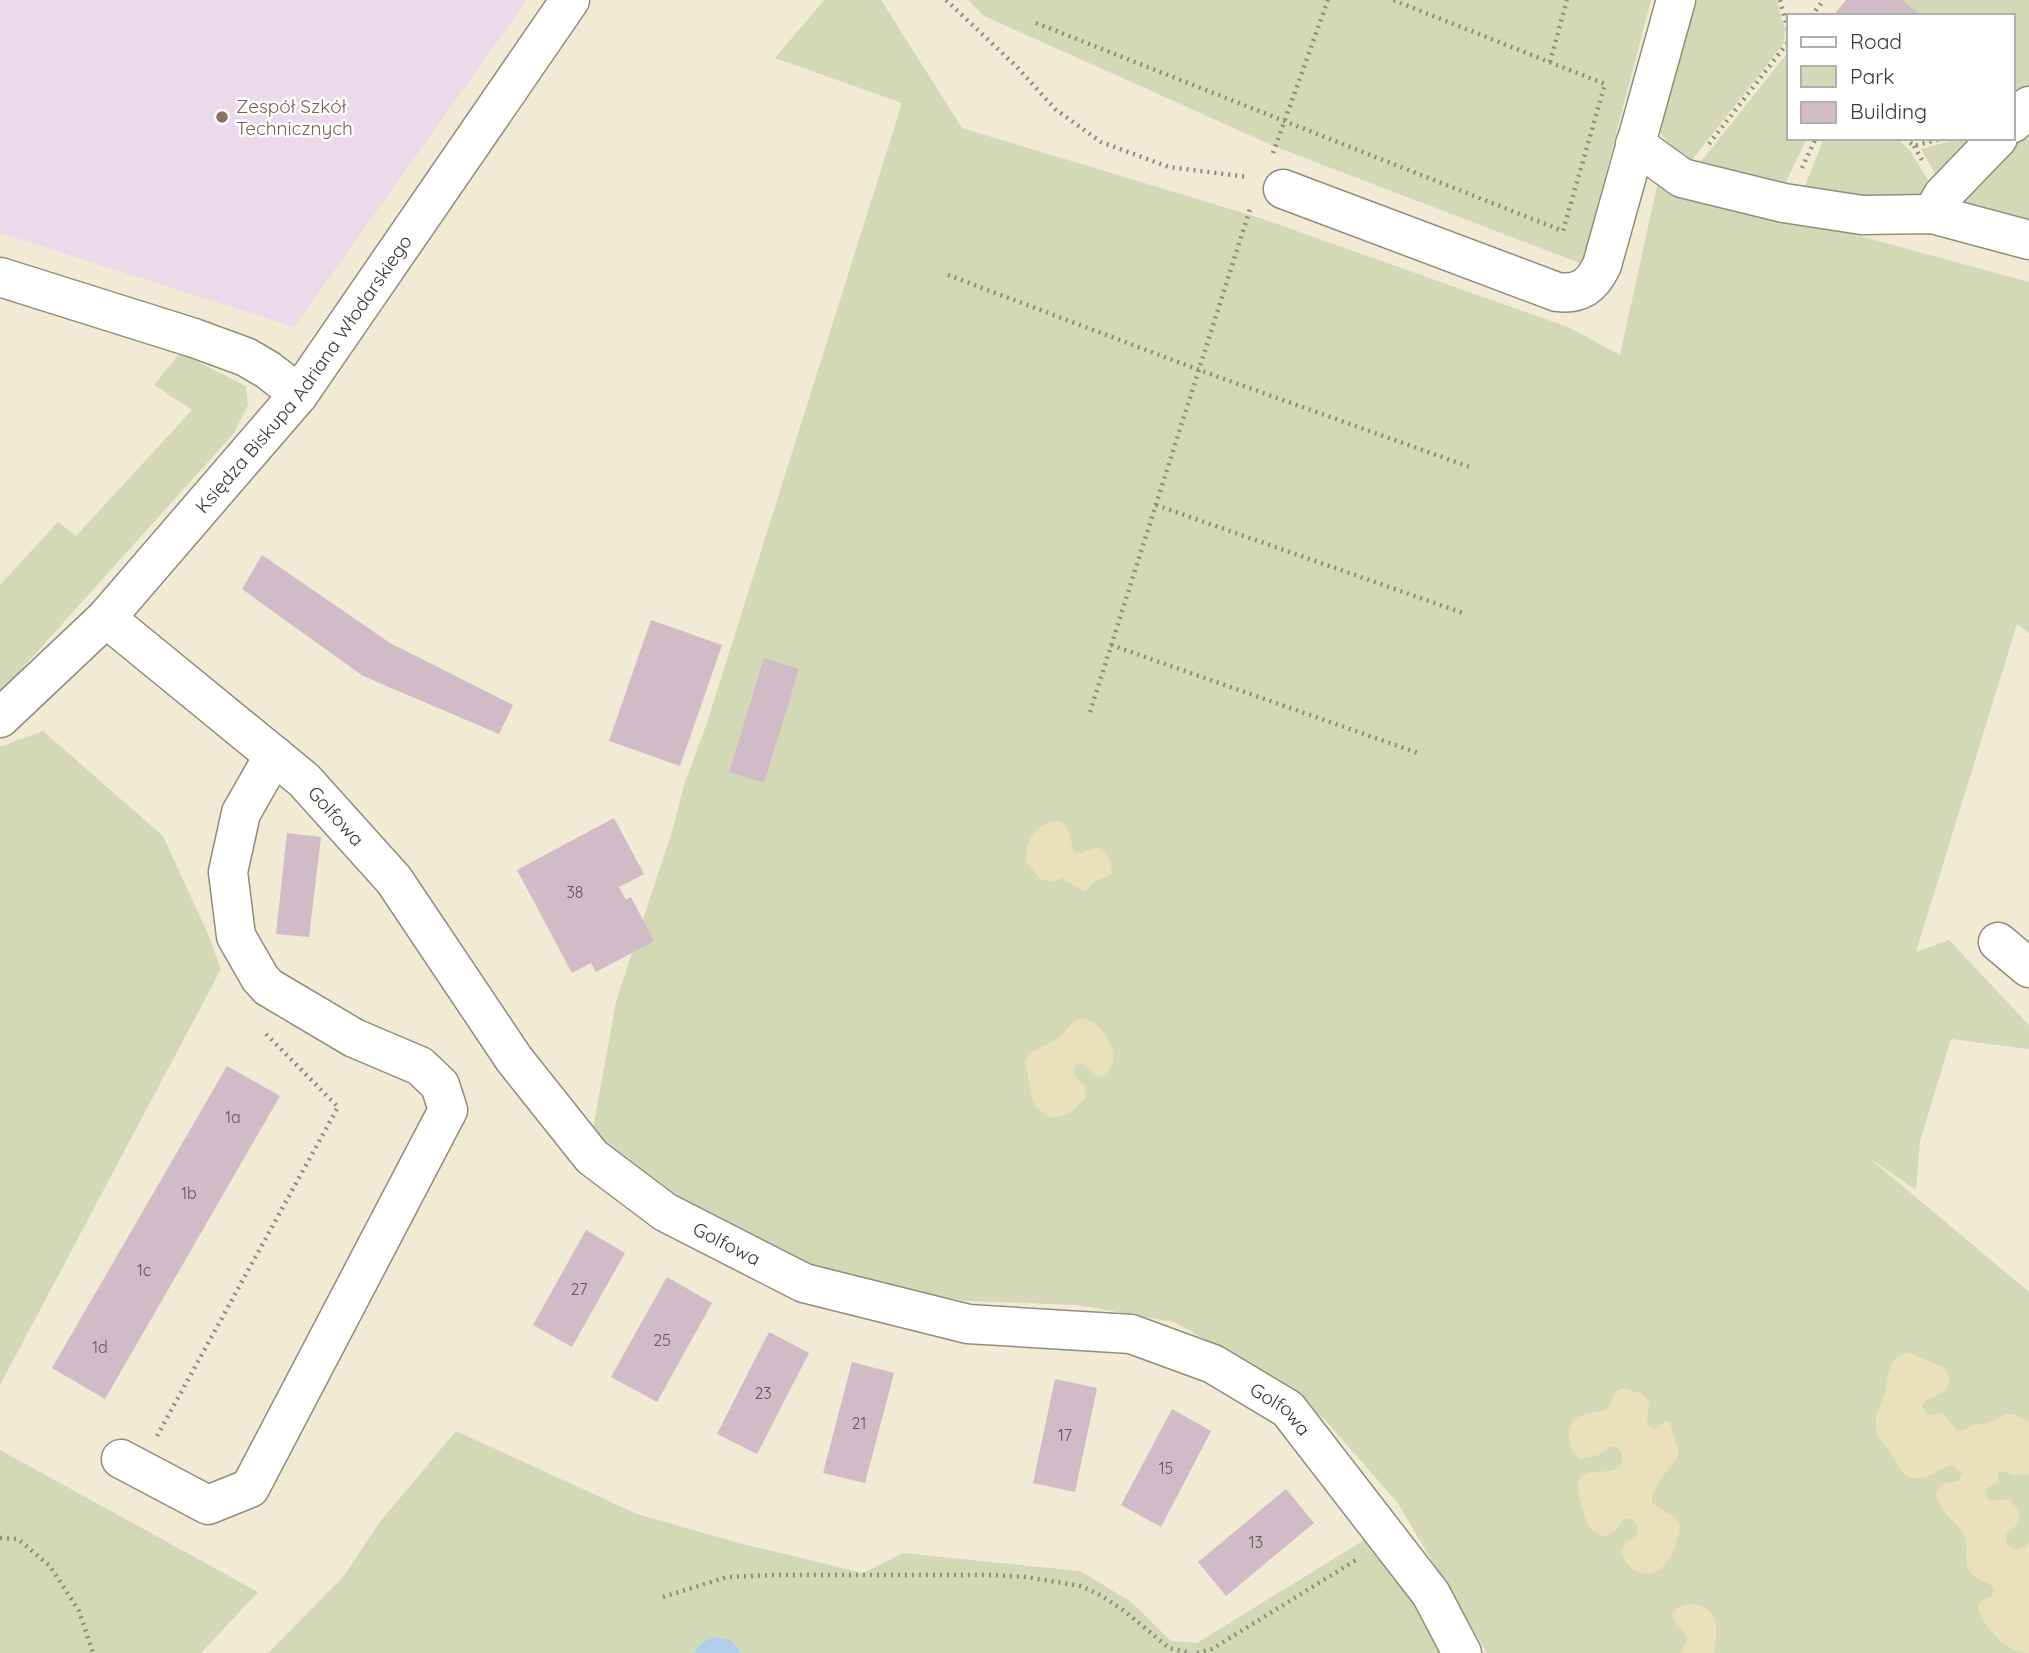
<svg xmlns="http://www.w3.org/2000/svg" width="2029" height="1653" viewBox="0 0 2029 1653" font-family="Quicksand,sans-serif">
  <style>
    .education { fill: #ecd9ea }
    .green { fill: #d3d9b6 }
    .sand { fill: #eae0bb }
    .water { fill: #b2cde9 }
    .building { fill: #d1bbc6 }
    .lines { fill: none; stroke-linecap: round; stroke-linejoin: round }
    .minor-casing { stroke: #938c79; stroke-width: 41 }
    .path { stroke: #8f8b7c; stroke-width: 4.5; stroke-dasharray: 2 5; stroke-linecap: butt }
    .minor { stroke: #fff; stroke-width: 38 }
    .education-dot { fill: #8d6e63; stroke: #fff; stroke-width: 2.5 }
    .labels { text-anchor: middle; stroke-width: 5; stroke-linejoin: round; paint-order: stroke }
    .number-label { font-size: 16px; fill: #5f5754 }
    .education-label { font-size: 19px; fill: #785e54; stroke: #fff; text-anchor: start }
    .street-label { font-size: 19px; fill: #39362e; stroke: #fff }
  </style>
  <rect width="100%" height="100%" fill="#f1ead4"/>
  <polygon class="education" points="0,0 527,0 294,327 0,233"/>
  <g class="green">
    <polygon points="824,0 881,0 962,128 1260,218 1568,327 1620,355 1657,186 1665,183 2029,282 2029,633 2017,624 1916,952 1949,940 2029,1025 2029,1049 1951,1039 1920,1141 1916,1190 1868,1157 2029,1292 2029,1653 1487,1653 1397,1502 1323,1418 1262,1372 1174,1322 1077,1305 966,1301 839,1281 716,1224 592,1134 616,1002 674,825 684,785 707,723 902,103 775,58"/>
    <polygon points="968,0 1651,0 1582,264 1276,147 984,16"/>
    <polygon points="1688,0 1777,0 1785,31 1784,43 1689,164 1674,151 1659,131"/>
    <polygon points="1902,0 2029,0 2029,88 2013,106 2013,16 1922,16"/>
    <polygon points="1789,51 1789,138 1807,138 1781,192 1696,168"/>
    <polygon points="2018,131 2029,140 2029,227 1951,201"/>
    <polygon points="1824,138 1897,138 1910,151 1935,191 1933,197 1801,196"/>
    <polygon points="1962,138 1983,138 1942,186 1921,149"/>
    <polygon points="180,353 246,386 248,405 234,433 0,693 0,585 58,522 76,536 192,410 154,385"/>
    <polygon points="43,731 163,836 208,934 221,969 0,1385 0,747"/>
    <polygon points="456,1431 637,1514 739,1543 863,1573 903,1553 1080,1571 1130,1601 1171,1641 1197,1643 1369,1537 1448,1653 742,1653 731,1640 702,1643 693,1653 268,1653 344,1576 379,1523"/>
    <polygon points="0,1450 258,1592 201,1653 0,1653"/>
  </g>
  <g class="sand">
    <path d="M1057 821C1074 826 1067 841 1076 852L1082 853 1097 847C1108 854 1112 861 1112 873 1107 878 1100 878 1095 882 1090 886 1090 889 1083 891L1062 878 1057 881 1041 880 1026 861C1026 840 1035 823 1057 821Z"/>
    <path d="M1084 1018C1106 1025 1130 1067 1098 1077L1084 1063 1075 1065 1073 1070 1074 1075 1085 1086 1086 1097C1074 1110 1066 1119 1048 1117L1036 1107 1033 1101 1025 1061C1033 1048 1046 1046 1058 1038 1070 1030 1067 1022 1084 1018Z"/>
    <path d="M1908 1352 1944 1368 1950 1377 1947 1389 1924 1402 1922 1406 1928 1416 1943 1413 1957 1431C1965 1431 1965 1428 1972 1425 1977 1422 1983 1425 1988 1423 2008 1414 2007 1408 2029 1422V1474L2014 1475 2001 1471 1998 1473V1481C1991 1487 1977 1490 1991 1501L2009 1499 2020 1512 2018 1524 2006 1534 2007 1544 2015 1550 2025 1547 2029 1541V1653C2006 1653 1984 1627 1977 1607 1981 1599 1985 1599 1992 1597L1994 1589C1988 1580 1978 1581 1971 1573 1962 1563 1970 1547 1964 1535 1955 1518 1942 1518 1936 1493L1942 1484 1958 1481 1962 1473 1952 1465C1937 1468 1930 1482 1913 1478 1901 1475 1898 1464 1892 1455 1887 1447 1879 1442 1877 1432 1873 1414 1879 1412 1884 1396 1890 1378 1885 1359 1908 1352Z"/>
    <path d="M1623 1388 1643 1394 1649 1404 1647 1422 1650 1427 1656 1429 1665 1421 1670 1423 1679 1453C1671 1471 1652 1482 1652 1502 1660 1511 1673 1512 1678 1522 1682 1529 1679 1536 1676 1543 1658 1601 1612 1562 1624 1545 1628 1541 1633 1539 1637 1534L1638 1527 1634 1521 1627 1518C1620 1522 1621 1525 1616 1530 1603 1544 1589 1531 1585 1517 1583 1508 1577 1493 1578 1484 1582 1467 1598 1473 1610 1471 1623 1469 1626 1455 1618 1447L1611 1446 1599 1455 1580 1459C1573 1453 1570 1449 1569 1440 1566 1406 1597 1418 1608 1407 1611 1403 1613 1396 1616 1391Z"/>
    <path d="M1687 1604C1719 1604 1719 1627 1714 1653H1680L1688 1639C1685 1629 1675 1626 1672 1614L1679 1607Z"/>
  </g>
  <polygon class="water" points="714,1637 731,1640 742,1653 693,1653 702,1643"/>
  <g class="building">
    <polygon points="1846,0 1902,0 1922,16 1833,16"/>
    <polygon points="262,555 390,643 513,705 499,734 363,676 242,589"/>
    <polygon points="651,620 722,645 680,766 609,741"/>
    <polygon points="764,658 799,669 764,783 729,772"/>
    <polygon points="614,818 644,874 619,887 626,900 631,897 654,941 596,972 591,963 572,973 517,870"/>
    <polygon points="287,833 321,837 309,937 276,934"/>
    <polygon points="227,1066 280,1096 105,1399 52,1368"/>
    <polygon points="586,1230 625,1253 572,1347 533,1325"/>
    <polygon points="667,1277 712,1303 657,1402 611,1377"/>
    <polygon points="769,1332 809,1353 757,1454 717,1434"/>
    <polygon points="852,1362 894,1373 865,1483 823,1473"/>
    <polygon points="1055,1379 1097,1388 1075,1492 1033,1483"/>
    <polygon points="1172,1409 1211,1431 1161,1527 1121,1505"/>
    <polygon points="1286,1489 1314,1523 1226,1596 1198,1562"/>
  </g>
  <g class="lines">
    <g class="minor-casing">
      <g id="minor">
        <polyline points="2013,123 2029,106"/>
        <polyline points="1635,144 1682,178 1784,203 1862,215 1932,214 2029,240"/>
        <path d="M1283 189 1557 292C1580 295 1592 286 1602 265L1676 0"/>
        <polyline points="1932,214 1943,195 1998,138"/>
        <polyline points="0,277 194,338 246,357 268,370 299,394"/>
        <path id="s1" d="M106 618 304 780 394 880 514 1059 592 1157 665 1212 804 1283 968 1324 1131 1334 1213 1364 1288 1409 1431 1594 1462 1653"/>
        <path id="s2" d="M0 718 106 618 299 394 570 0"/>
        <polyline points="1998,942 2029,968"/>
        <polyline points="121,1459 208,1505 250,1488 448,1110 440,1085 420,1066 354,1038 268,987 260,978 236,936 228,872 241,813 274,755"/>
      </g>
    </g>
    <g class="path">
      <polyline points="946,0 1017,67 1055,109 1101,142 1169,167 1248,177"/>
      <polyline points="1780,0 1789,34"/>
      <polyline points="1811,16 1824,0"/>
      <polyline points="1036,23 1563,231 1605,84 1393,0"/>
      <polyline points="1550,62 1567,0"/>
      <polyline points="1905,138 1914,146 1940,139"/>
      <polyline points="1709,144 1789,41"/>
      <polyline points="1914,146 1922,160"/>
      <polyline points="1273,153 1328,0"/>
      <polyline points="1802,168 1816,138"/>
      <polyline points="948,275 1199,370 1470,467"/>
      <polyline points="1156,505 1463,613"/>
      <polyline points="1111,645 1418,753"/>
      <polyline points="1090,712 1250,209"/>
      <polyline points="157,1436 338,1107 266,1034"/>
      <polyline points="0,1538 18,1539 50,1566 79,1611 93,1653"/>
      <polyline points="663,1597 727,1577 774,1575 992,1575 1026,1577 1081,1586 1102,1596 1127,1613 1169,1648 1191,1653"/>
      <polyline points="1197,1653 1212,1649 1356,1560"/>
    </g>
    <use href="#minor" class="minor"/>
  </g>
  <circle class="education-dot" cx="222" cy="117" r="7"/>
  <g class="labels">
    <g class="number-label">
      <text x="575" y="898">38</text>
      <text x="233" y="1123">1a</text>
      <text x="189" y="1199">1b</text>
      <text x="144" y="1276">1c</text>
      <text x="579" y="1295">27</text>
      <text x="662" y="1346">25</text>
      <text x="100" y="1353">1d</text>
      <text x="763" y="1399">23</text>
      <text x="859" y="1429">21</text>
      <text x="1065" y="1441">17</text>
      <text x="1166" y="1474">15</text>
      <text x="1256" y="1548">13</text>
    </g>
    <g class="education-label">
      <text x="236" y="113">Zespół Szkół<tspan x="236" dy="22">Technicznych</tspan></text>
    </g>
    <g class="street-label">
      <text dy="7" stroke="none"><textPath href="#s2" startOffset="460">Księdza Biskupa Adriana Włodarskiego</textPath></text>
      <text dy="7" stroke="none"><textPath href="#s1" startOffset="304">Golfowa</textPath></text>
      <text dy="7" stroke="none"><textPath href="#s1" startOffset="892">Golfowa</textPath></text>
      <text dy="7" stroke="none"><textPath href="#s1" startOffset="1480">Golfowa</textPath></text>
    </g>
  </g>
  <rect x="1787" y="14" width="228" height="126" fill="#ffffff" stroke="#b0afab" stroke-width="2"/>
  <rect x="1801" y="37" width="35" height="10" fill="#ffffff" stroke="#b0afab" stroke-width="2"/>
  <text x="1850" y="49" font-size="21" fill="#39362e">Road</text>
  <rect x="1801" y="66" width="35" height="21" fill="#d3d9b6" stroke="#b0afab" stroke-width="2"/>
  <text x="1850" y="84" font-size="21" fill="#39362e">Park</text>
  <rect x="1801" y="102" width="35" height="21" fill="#d1bbc6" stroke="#b0afab" stroke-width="2"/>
  <text x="1850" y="119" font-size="21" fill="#39362e">Building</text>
</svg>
